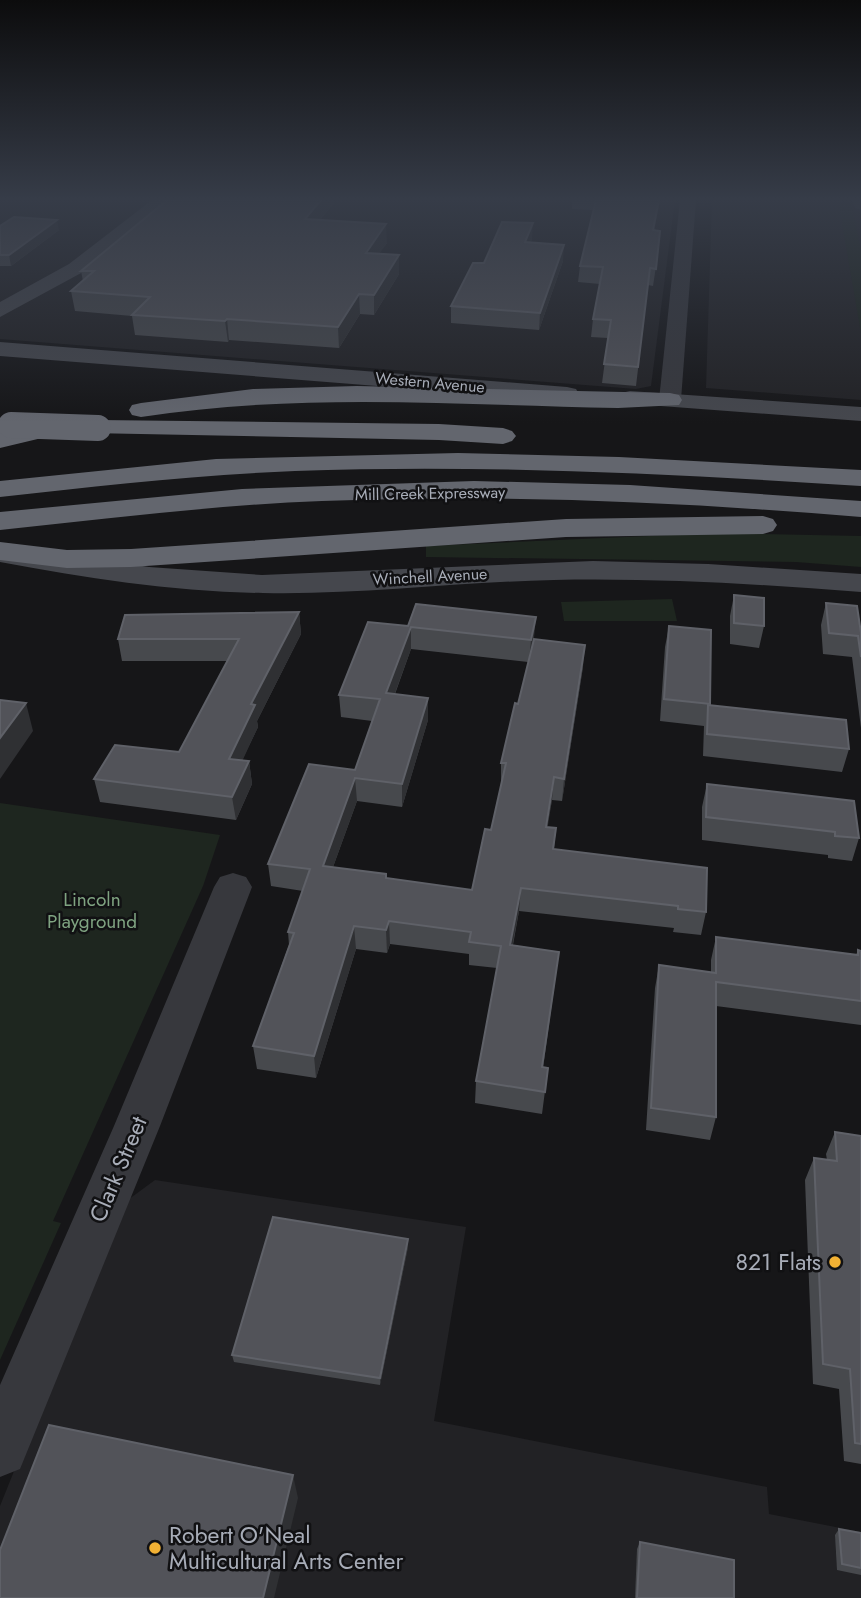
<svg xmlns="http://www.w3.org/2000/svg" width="861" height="1598" viewBox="0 0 861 1598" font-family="Jost,sans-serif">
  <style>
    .built { fill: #222225 }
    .green { fill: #1e261f }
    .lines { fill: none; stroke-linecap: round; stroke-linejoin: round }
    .street { fill: #37383d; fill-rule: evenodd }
    .secondary { fill: #45474d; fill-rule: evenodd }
    .highway { fill: #63666e; fill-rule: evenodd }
    .highway-bridge { stroke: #63666e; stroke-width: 26 }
    .wall { fill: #47494d; fill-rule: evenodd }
    .shaded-wall { fill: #2f3033 }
    .building { fill: #525359; stroke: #5f6168; stroke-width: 2 }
    .poi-dot { fill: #f2b134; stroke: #111113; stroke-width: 2.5 }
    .labels { text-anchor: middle; stroke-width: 5; stroke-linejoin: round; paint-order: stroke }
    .far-street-label { font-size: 16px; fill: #a8adb8; stroke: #111113 }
    .park-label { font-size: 19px; fill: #7fa381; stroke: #111113 }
    .near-street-label { font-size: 23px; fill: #a8adb8; stroke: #111113 }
    .near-poi-label { font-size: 23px; fill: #a8adb8; stroke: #111113; text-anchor: end }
  </style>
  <rect width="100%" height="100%" fill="#161618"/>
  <g class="built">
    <polygon points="0,200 675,200 651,386 636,389 0,339"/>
    <polygon points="712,200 861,200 861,400 706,388"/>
    <polygon points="155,1180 466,1227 434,1421 767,1487 769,1514 861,1532 861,1598 0,1598 0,1506 121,1205"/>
  </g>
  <g class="green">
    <polygon points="838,200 851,200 861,251 861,333"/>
    <polygon points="715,533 861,536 861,567 796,562 426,557 426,546"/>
    <polygon points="672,599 677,621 564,621 561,602"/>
    <polygon points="0,803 220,835 203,886 53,1221 61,1223 0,1360"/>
  </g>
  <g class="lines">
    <g class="street">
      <polygon points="680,200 696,200 681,400 678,405 662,405 659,400"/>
      <polygon points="852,200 861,200 861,210 855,208"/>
      <polygon points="233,873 246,877 252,887 160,1126 20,1469 0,1477 0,1385 114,1126 214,887 220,877"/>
    </g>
    <g class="secondary">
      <polygon points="152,200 172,200 83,272 0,317 0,302 69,264"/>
      <polygon points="0,342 567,387 576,389 579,394 576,399 567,401 0,356"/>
      <polygon points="630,391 861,407 861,421 621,403 618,398 621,393"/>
      <path d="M0 544 149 567 262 575 593 561 708 564 861 574V592C759 584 657 578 554 580 457 582 360 595 263 593 174 592 87 578 0 562Z"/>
    </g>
    <g class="highway">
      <path d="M357 386 670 393 679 395 682 400 679 405 618 408C457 405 301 392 141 417L132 415 129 410 132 405 141 403 253 389Z"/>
      <polygon points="58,419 67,422 71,427 67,432 0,448 0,432"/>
      <polygon points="98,420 439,424 503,428 512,431 516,436 512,441 503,444 439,440 89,433 85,428 89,423"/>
      <path d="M458 453 619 457 861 470V486C673 474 484 464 295 471 196 475 98 486 0 497V481L216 459Z"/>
      <path d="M474 481 630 485 861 501V517C681 502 502 494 322 501 214 505 107 519 0 530V512L242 489Z"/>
      <polygon points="763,516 773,519 777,525 773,531 763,534 566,537 131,567 67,568 0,560 0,542 67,550 131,549 566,519"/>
    </g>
    <polyline class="highway-bridge" points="11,425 98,428"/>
  </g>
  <g class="wall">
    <polygon points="336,200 320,220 387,243 379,253 399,255 399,274 374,315 360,314 339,348 229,340 228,342 135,335 132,316 75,311 71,291 83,281 81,271"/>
    <polygon points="572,200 660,200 654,230 659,247 653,286 648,285 636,386 602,383 608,338 591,337 593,319 600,284 578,282 580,266 593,210 572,209"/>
    <polygon points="0,226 59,230 11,266 0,266"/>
    <polygon points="532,239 530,243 563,261 539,330 451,323 451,306 484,263"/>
    <polygon points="734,595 764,626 759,648 730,644 730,616"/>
    <polygon points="826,603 861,633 861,728 852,657 823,654 821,625"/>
    <polygon points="299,612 301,634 257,721 258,727 242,760 249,761 252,784 236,820 100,802 94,779 179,752 227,661 122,661 118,639"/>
    <path d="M368 622 534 640 583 667 562 801 552 800 547 827 556 828 554 849 706 912 701 935 673 932 674 928 519 911 513 945 559 952 543 1067 548 1068 542 1114 475 1103 476 1081 497 968 469 965V954L390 944 387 953 356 949 316 1078 257 1069 253 1046 289 945 288 932 303 891 271 886 268 864 355 770 372 721 341 717 339 695ZM411 649 528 662 518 704 501 763V785L491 830 472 890 387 878 386 874 333 867 357 801 402 807 428 720 395 694Z"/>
    <polygon points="669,626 711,630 710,705 849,749 842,772 703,756 704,726 660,721 665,647"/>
    <polygon points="707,784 859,838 852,861 828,858 828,855 702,840 702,807"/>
    <polygon points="716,937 856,955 858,950 861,951 861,1025 716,1006 716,1117 710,1140 646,1130 655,988 659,965 711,972 711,960"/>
    <polygon points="835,1132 861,1136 861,1464 844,1461 839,1389 813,1384 805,1180 814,1158 827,1160 826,1154"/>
    <polygon points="408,1247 380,1385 234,1362 232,1355"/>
    <polygon points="839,1529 861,1533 861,1575 837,1570 835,1535"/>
    <polygon points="640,1542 734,1598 635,1598 637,1549"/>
  </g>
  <g class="shaded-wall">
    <polygon points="321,200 336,200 306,237 305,219"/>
    <polygon points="659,200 660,200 651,247 653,230"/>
    <polygon points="57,220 59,230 11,266 9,255"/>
    <polygon points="533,223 532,239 524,258 525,242"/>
    <polygon points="386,224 387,243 366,272 366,253"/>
    <polygon points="564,245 563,261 539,330 540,313"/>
    <polygon points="399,255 399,274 374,315 374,295"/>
    <polygon points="359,294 360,314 339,348 338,327"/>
    <polygon points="227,319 229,340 228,342 225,321"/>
    <polygon points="299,612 301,634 257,721 258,727 233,781 229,759 251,704"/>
    <polygon points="536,617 534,638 529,662 531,640"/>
    <polygon points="411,627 411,649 387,715 386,693"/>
    <polygon points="585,645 583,667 562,801 564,779"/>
    <polygon points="428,698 428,720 402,807 402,784"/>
    <polygon points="26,703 33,731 0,779 0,738"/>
    <polygon points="249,761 252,784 236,820 232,797"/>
    <polygon points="554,777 552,800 544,850 546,827"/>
    <polygon points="355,778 357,801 325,889 323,866"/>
    <polygon points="521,888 519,911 508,968 510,945"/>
    <polygon points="389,921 390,944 387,953 386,930"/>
    <polygon points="354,926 356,949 316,1078 314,1056"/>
    <polygon points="559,952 556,975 540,1090 542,1067"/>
    <polygon points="408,1239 408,1247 380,1385 380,1378"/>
    <polygon points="293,1475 298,1498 274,1598 263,1598"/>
  </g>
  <g class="building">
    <polygon points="167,200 321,200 305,219 386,224 366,253 399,255 374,295 359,294 338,327 227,319 225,321 132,315 150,297 71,291 94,271 81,271"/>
    <polygon points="596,200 659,200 653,230 660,231 656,269 650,268 638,367 604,364 611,320 593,319 603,267 580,266"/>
    <polygon points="14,217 57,220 9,255 0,255 0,226"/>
    <polygon points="502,222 533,223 525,242 564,245 540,313 451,306 473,263 484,263"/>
    <polygon points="734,595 764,598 764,626 734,623"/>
    <polygon points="826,603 857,606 861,633 861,657 858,636 829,633"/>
    <polygon points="416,604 536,617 531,640 411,627 386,693 428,698 402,784 355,778 323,866 386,874 386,878 472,890 485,829 491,830 506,763 501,763 515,703 518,704 534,639 585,645 564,779 554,777 546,827 556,828 553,849 707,868 706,912 678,909 678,906 521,888 510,945 559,952 542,1067 548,1068 545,1092 476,1081 501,946 469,942 471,932 389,921 386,930 354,926 314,1056 253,1046 294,933 288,932 310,869 268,864 309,764 355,770 380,699 339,695 368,622 408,626"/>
    <polygon points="299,612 251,704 255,705 229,759 249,761 232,797 94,779 115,745 179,752 239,639 118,639 125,615"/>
    <polygon points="669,626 711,630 710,704 664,699"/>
    <polygon points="0,700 26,703 0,738"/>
    <polygon points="708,705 846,720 849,749 707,734"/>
    <polygon points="707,784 854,801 859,838 835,836 835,832 706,817"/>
    <polygon points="716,937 858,955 858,950 861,951 861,1001 716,982 716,1117 651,1108 659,965 716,973"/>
    <polygon points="835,1132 861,1136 861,1444 855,1443 850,1369 823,1364 814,1158 837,1161"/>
    <polygon points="273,1217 408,1239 380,1378 232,1355"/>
    <polygon points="49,1425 293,1475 263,1598 0,1598 0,1550"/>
    <polygon points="839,1529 861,1533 861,1568 842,1564"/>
    <polygon points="640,1542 734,1560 734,1598 637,1598"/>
  </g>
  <linearGradient id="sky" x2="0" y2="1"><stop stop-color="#0c0c0d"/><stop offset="0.47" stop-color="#363c48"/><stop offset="1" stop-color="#363c48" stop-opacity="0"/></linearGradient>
  <rect width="861" height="423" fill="url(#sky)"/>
  <g class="poi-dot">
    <circle cx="835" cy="1262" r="7"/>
    <circle cx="155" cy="1548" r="7"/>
  </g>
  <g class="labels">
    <g class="far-street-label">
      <text transform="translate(430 382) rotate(5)" y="6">Western Avenue</text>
      <text transform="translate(430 493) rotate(-1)" y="6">Mill Creek Expressway</text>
      <text transform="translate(430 576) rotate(-3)" y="6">Winchell Avenue</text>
    </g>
    <g class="park-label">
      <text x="92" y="906">Lincoln<tspan x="92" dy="22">Playground</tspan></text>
    </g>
    <g class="near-street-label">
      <text transform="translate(118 1169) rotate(-67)" y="8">Clark Street</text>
    </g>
    <g class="near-poi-label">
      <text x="821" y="1270">821 Flats</text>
      <text x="169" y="1543" text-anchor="start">Robert O'Neal<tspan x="169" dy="26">Multicultural Arts Center</tspan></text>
    </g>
  </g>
</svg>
